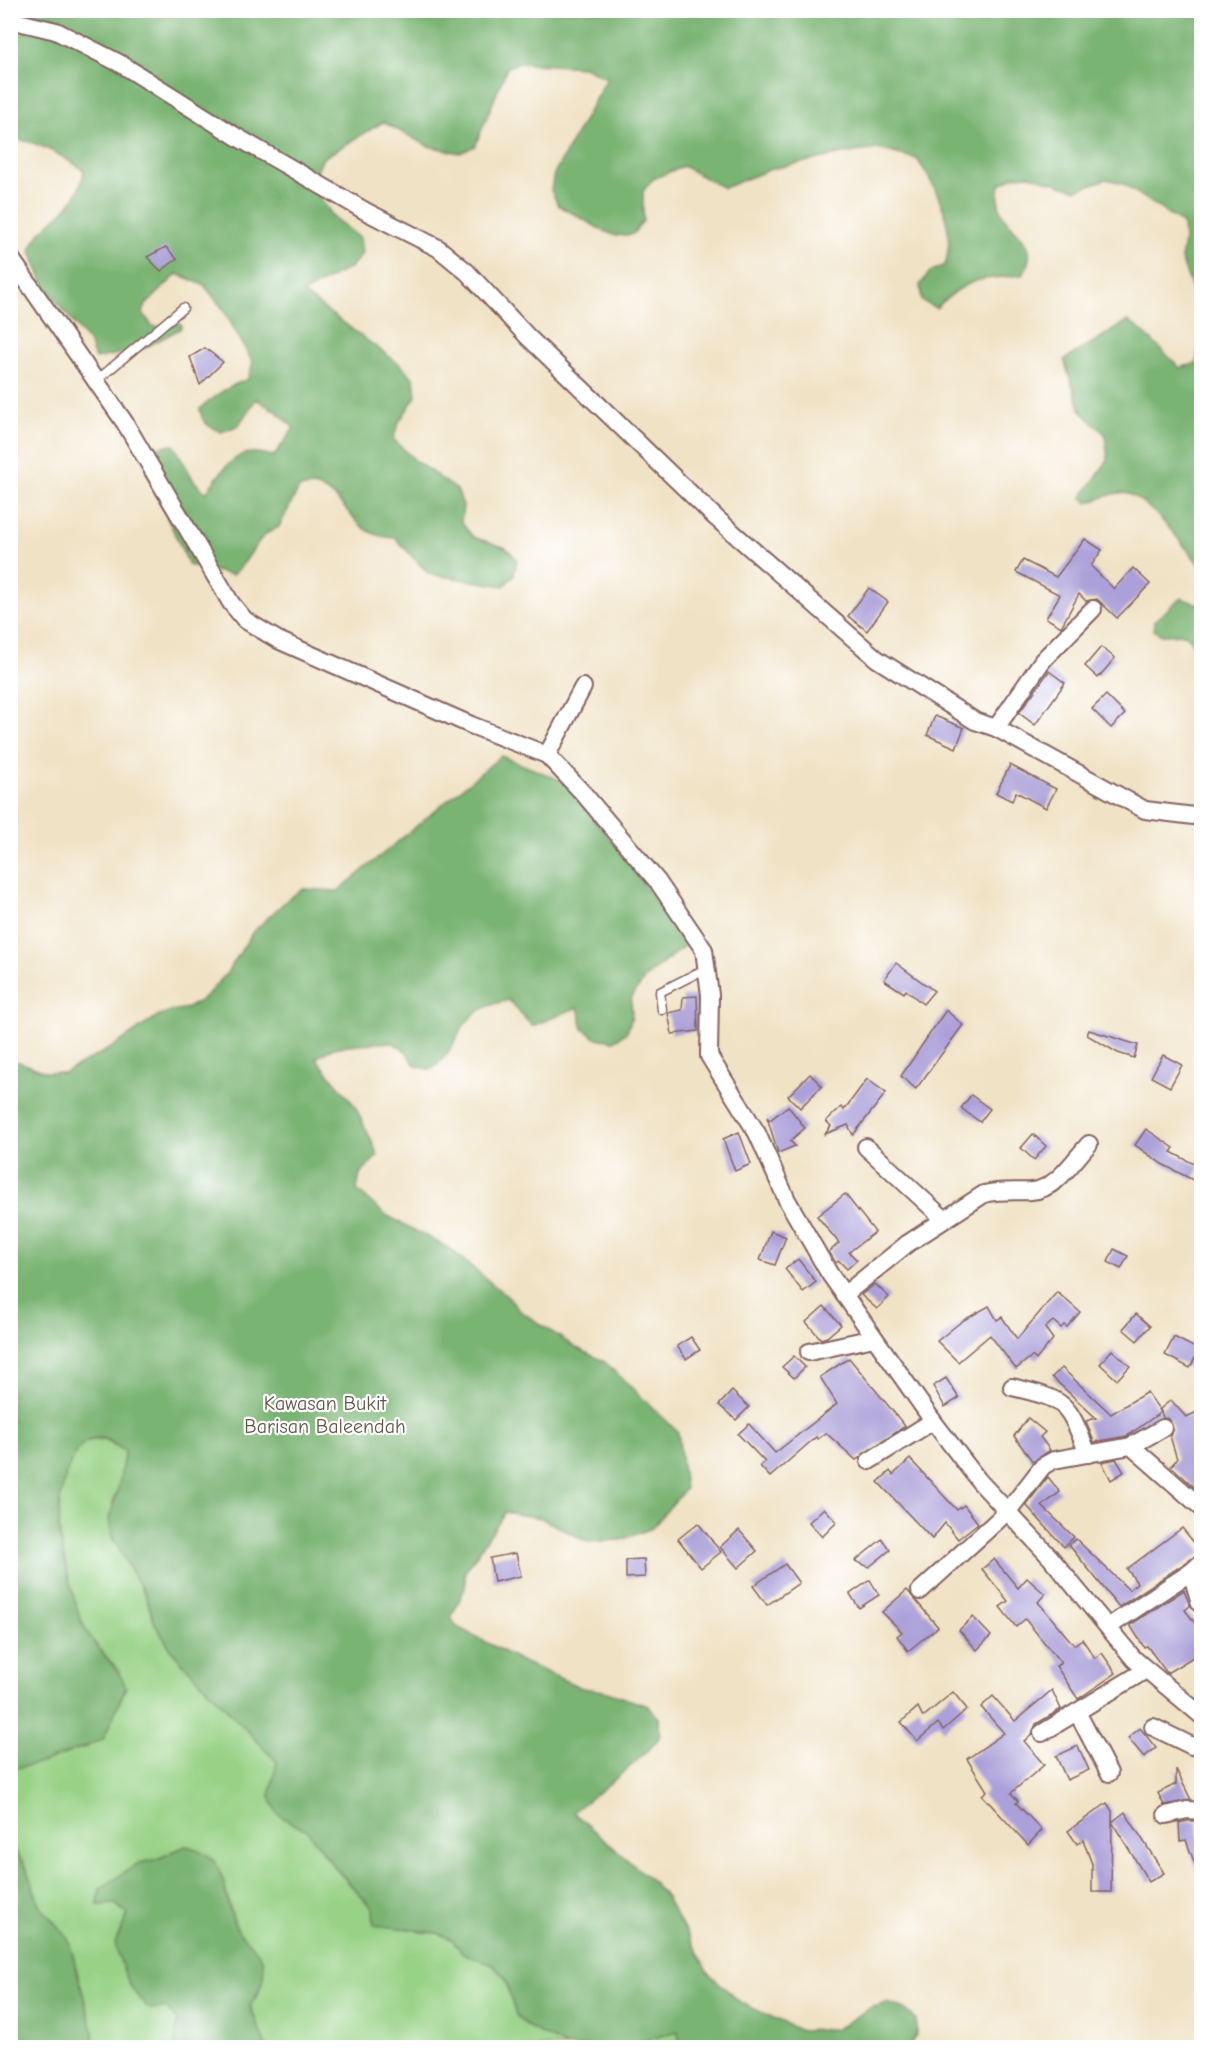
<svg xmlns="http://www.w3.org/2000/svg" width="1212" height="2058" viewBox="0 0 1212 2058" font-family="'Comic Neue',sans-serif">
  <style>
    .green { fill: #98d286; stroke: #717858; stroke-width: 1.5 }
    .forest { fill: #7ab473; stroke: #626a4f; stroke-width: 1.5 }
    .building { fill: #aba0d9 }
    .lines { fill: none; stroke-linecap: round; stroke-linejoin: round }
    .lane-casing { stroke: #846361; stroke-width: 11 }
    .street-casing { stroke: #846361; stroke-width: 20 }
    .lane { stroke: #fff; stroke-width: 8 }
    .street { stroke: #fff; stroke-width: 16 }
    .labels { text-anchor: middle; stroke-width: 4.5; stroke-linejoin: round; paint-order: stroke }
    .park-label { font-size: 20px; fill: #615546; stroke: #fff }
  </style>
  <rect width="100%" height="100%" fill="#fff"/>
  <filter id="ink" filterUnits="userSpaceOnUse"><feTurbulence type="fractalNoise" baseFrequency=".0167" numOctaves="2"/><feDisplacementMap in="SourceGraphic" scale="12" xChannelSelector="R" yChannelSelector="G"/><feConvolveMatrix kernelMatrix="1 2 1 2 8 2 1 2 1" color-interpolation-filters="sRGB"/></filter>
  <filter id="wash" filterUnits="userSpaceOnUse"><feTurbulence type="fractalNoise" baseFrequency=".008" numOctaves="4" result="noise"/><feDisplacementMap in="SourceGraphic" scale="24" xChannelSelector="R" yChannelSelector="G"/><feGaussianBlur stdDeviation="1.35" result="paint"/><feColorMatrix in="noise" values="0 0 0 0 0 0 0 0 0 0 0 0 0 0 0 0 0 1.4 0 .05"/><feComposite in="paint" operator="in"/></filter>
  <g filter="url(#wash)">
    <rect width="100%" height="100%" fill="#f0e2c5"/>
    <g class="green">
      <path d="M104 1439 125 1451 119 1486 113 1502 112 1537 145 1594 156 1626 174 1654 278 1762 270 1796 291 1823 306 1828 333 1866 373 1909 420 1932 438 1933 453 1940 462 1953 493 1965 505 1978 516 2015 527 2026 567 2047H266L250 2005 259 1993 263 1960 236 1929 222 1877 186 1846 155 1860 139 1863 126 1873 98 1905 115 1904 128 1914 115 1944 177 2020 175 2047H93V2031L68 1938 39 1905 28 1871 11 1844 10 1769C37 1764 62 1752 88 1747L120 1671C107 1658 93 1645 85 1628 74 1606 61 1551 59 1526 57 1508 65 1465 76 1450 83 1440 93 1440 104 1439Z"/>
      <polygon points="678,2030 680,2047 623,2048"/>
    </g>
    <g class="forest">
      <path d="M11 11H1201V566C1186 549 1146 494 1123 493 1111 492 1098 500 1087 503L1082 497 1108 460 1105 434 1081 411 1064 360 1128 321 1142 331 1180 368 1197 363 1201 327 1200 310 1181 259 1184 242 1183 224 1122 183 1106 179 1076 190 1030 175 1015 176 1000 184C999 191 998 198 999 204 1005 236 1046 237 1022 275 976 280 971 276 936 308L922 301 920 285 930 272 945 265C957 228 938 189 917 159L878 149 847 153 771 169 724 188 683 166 653 179 643 191V221L633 234 616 236 602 230 558 205 551 190 554 174 607 78 584 67 517 63 507 68 475 146 460 153 428 146 383 122 323 158 311 184 334 218 360 238 362 254 351 267 303 293 402 366 414 379 416 396 399 422 393 439 416 461 457 490 463 505 461 522 473 537 506 548 517 559 514 575 504 586 429 574 395 538C349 536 351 499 318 487 312 485 305 487 299 488L279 527C254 535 251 562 232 575L189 565 146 471 158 447 174 445 194 481 206 493C216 479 232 453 251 453 258 452 267 455 274 456L294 428 276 411 256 399 238 426 221 432C209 426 202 424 200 409 214 395 229 386 248 379L253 363 223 309 204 285 177 274 146 305 143 313 152 326 167 328 179 323 182 326 180 329 142 349 95 359 90 344 44 285 30 249C46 215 78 214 84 170 62 156 37 140 11 139Z"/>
      <polygon points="1181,598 1197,604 1201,599 1201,657 1186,634 1161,635 1154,630 1154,621"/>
      <path d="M501 756 563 781 627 860 686 944 644 979 631 999 632 1017 627 1032 614 1041 596 1038 583 1029 578 1007 532 1026 509 1000C449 1013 469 1040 431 1070L415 1065 406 1051 392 1042 347 1045 331 1049 316 1058 355 1106 378 1155 360 1174 357 1190 384 1214 450 1249 508 1297 520 1311 573 1346 605 1362 678 1432 685 1489 652 1528 621 1540 588 1542 541 1518 505 1512 465 1572V1588L451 1618 457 1627 521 1661 582 1688 604 1691 648 1706 659 1718C659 1723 660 1732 659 1737 654 1751 588 1800 573 1812L655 1884 666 1898 710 1974 740 2002 801 2031 836 2029 870 2008 887 2003 903 2008 916 2019V2035L909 2047 680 2048 678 2031 623 2047H567L527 2026 516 2015 505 1978 493 1965 462 1953 453 1940 438 1933 374 1925 373 1909 333 1865 306 1829 291 1823 277 1813 270 1796 277 1762 174 1654 156 1626 145 1594 112 1537 109 1519 119 1486 125 1451C119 1448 111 1441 105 1439 69 1429 57 1501 59 1525 60 1549 72 1591 79 1615 88 1644 115 1660 126 1687L103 1740 41 1763 11 1769V1059L46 1072 64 1073 111 1048 155 1018 171 1011 188 1008 204 998 227 973 253 932 288 899 303 889 338 891Z"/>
      <polygon points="11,1844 28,1871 39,1905 68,1938 93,2031 93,2047 11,2047"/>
      <path d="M186 1846C236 1857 217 1898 238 1930 244 1941 261 1951 263 1963 266 1980 259 1992 250 2006L266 2047H175L177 2020 166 2008 150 2009C128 1991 123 1970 115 1944L128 1914 115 1904 98 1905 100 1889 139 1863 155 1860Z"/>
    </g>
    <g id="blocks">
      <g class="building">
        <polygon points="166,247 177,259 161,271 147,257"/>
        <polygon points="205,348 223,362 200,385 190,357"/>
        <polygon points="1085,539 1102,550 1091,566 1114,589 1133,568 1150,584 1117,618 1097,599 1086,601 1079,594 1061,627 1046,618 1060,595 1016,572 1023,560 1056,577"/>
        <polygon points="869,588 888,602 867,631 848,616"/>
        <polygon points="1101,647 1115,658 1098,678 1085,666"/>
        <polygon points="1049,671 1065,683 1035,725 1019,713"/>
        <polygon points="1106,695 1125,714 1111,728 1092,709"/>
        <polygon points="935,716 964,728 956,748 927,735"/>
        <polygon points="1010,765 1056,789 1046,808 1016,792 1012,801 996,793"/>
        <polygon points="896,963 934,991 923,1004 906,990 904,993 884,980"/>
        <polygon points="697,996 698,1031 672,1034 668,1013 682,1010 683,997"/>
        <polygon points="946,1010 963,1025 916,1089 901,1076"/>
        <polygon points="1089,1030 1138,1045 1134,1058 1118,1053 1087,1035"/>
        <polygon points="1163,1055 1182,1065 1170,1087 1151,1077"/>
        <polygon points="810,1074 822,1086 800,1108 788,1096"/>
        <polygon points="867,1079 886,1093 853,1135 848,1125 825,1134 831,1126 826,1121 841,1107 844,1110"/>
        <polygon points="971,1095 990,1109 980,1122 961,1108"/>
        <polygon points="788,1106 805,1128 790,1141 795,1146 778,1153 767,1117 770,1120"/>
        <polygon points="1146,1129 1174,1148 1171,1152 1200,1167 1193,1180 1162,1164 1135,1145"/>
        <polygon points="739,1132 751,1164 735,1171 723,1139"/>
        <polygon points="1033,1134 1046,1146 1034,1160 1021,1148"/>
        <polygon points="845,1194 875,1232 849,1252 857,1260 847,1269 839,1261 836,1263 829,1252 839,1243 817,1216"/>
        <polygon points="771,1231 786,1237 775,1265 760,1260"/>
        <polygon points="1114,1249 1128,1256 1121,1269 1108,1262"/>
        <polygon points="798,1259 816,1282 803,1292 785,1269"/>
        <polygon points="875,1284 889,1297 877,1309 861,1295"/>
        <polygon points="1057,1292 1080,1312 1067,1327 1064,1325 1061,1328 1053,1321 1045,1328 1053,1339 1036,1360 1032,1356 1016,1369 990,1335 958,1362 937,1341 962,1321 989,1306 997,1320 1002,1317 1017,1339"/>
        <polygon points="824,1306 841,1325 827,1337 821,1339 806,1322"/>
        <polygon points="1136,1314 1150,1326 1137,1341 1123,1329"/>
        <polygon points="691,1337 700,1350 686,1359 677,1346"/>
        <polygon points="1174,1337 1199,1350 1190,1368 1165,1355"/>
        <polygon points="1112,1350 1130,1366 1117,1380 1100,1364"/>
        <polygon points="794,1356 805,1367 794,1378 782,1367"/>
        <polygon points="849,1358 905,1426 856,1460 826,1433 818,1439 816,1437 770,1477 760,1466 765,1462 738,1434 749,1424 775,1453 837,1404 820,1377"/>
        <polygon points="1062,1368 1111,1414 1147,1392 1161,1412 1127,1436 1094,1442 1086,1421 1096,1418 1052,1377"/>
        <polygon points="946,1378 959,1398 945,1407 933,1386"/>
        <polygon points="732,1391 749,1407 736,1420 719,1405"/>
        <polygon points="1171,1400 1186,1417 1202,1410 1202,1494 1171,1466 1177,1459 1170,1436 1173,1428 1169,1419 1163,1418 1160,1409"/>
        <polygon points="1028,1418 1045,1432 1040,1437 1050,1450 1033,1462 1014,1436"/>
        <polygon points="910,1459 957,1510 964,1505 978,1523 958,1539 945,1523 932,1539 878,1482 890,1471 893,1475"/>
        <polygon points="1116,1459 1124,1472 1111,1480 1102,1462"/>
        <polygon points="1048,1477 1060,1492 1042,1506 1074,1537 1064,1547 1026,1505"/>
        <polygon points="824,1508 837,1522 822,1537 809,1522"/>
        <polygon points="698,1523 721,1552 701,1568 678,1539"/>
        <polygon points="1182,1528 1202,1552 1119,1607 1069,1545 1076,1539 1129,1590 1137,1583 1127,1569"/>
        <polygon points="739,1530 757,1551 738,1568 720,1547"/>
        <polygon points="882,1539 890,1550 869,1567 855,1561"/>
        <polygon points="516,1553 521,1576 494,1582 490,1558"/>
        <polygon points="644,1559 645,1577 626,1578 626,1560"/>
        <polygon points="994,1559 1018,1588 1027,1578 1045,1594 1038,1602 1074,1645 1082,1639 1095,1658 1102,1653 1116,1673 1078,1699 1056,1666 1061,1663 1025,1619 1016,1627 1000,1607 1008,1601 982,1569"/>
        <polygon points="785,1564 799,1583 767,1605 753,1586"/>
        <polygon points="870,1580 879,1595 859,1608 850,1594"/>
        <polygon points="907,1590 938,1627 908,1651 897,1636 902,1632 882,1612"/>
        <polygon points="1184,1590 1190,1606 1185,1610 1202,1632 1202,1665 1193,1657 1167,1673 1147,1646 1144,1647 1130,1625"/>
        <polygon points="973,1617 991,1636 977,1650 959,1630"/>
        <polygon points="1052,1690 1061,1709 1036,1724 1032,1735 1024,1741 1044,1765 1011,1793 1018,1801 1016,1803 1042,1830 1028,1845 982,1795 987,1791 967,1759 1004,1733 981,1707 993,1696 1015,1721"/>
        <polygon points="953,1692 967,1709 943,1730 938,1723 917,1741 901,1722 918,1707 923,1717"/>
        <polygon points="1140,1728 1156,1748 1144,1757 1128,1738"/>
        <polygon points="1078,1746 1089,1770 1067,1780 1056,1756"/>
        <polygon points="1176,1769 1191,1800 1164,1805 1158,1793 1176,1784"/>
        <polygon points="1107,1803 1112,1811 1112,1822 1125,1812 1164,1873 1149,1882 1112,1822 1111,1892 1092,1892 1092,1864 1083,1840 1077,1844 1068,1831"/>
        <polygon points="1188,1821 1197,1821 1200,1867 1196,1867 1186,1840 1180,1841 1179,1823"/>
      </g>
    </g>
  </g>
  <g filter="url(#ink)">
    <use href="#blocks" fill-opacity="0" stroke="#846361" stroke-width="1.5"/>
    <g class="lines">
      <g class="lane-casing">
        <g id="lane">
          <polyline points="96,381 183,308"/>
          <polyline points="662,1010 660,992 707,968"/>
        </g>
      </g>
      <g class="street-casing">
        <g id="street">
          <polyline points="10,20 56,31 121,64 237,137 367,212 438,248 467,272 528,337 715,517 877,659 975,721 996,728 1043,660 1093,609"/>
          <polyline points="10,257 125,423 231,603 245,620 278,640 471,725 547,755 583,793 658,882 704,950 710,995 709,1056 757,1133 787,1200 829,1273 933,1421 979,1481 1050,1557 1134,1659 1202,1716"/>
          <polyline points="996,728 1145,810 1202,817"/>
          <polyline points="547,755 583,687"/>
          <polyline points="866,1147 944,1219"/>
          <path d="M844 1295 907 1244 984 1194C1000 1190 1015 1192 1031 1191 1056 1190 1073 1161 1089 1144"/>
          <polyline points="809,1352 874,1338"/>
          <path d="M1012 1387C1068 1400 1067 1402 1088 1454"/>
          <polyline points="1131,1446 1163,1428"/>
          <polyline points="869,1461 933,1421"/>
          <polyline points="1191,1572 1200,1603"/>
          <polyline points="920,1591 1008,1511 1043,1466 1054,1460 1131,1446 1202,1508"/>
          <polyline points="1108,1627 1191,1572 1202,1562"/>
          <polyline points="1077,1712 1109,1773"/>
          <polyline points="1153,1727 1192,1746 1202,1748"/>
          <polyline points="1042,1733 1146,1670"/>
          <polyline points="1166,1815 1187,1810 1202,1811"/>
        </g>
      </g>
      <use href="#lane" class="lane"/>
      <use href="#street" class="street"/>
    </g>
  </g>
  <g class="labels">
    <g class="park-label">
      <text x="325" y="1410">Kawasan Bukit<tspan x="325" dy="23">Barisan Baleendah</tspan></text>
    </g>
  </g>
  <rect width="1212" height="2058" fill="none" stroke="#fff" stroke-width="36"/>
</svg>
